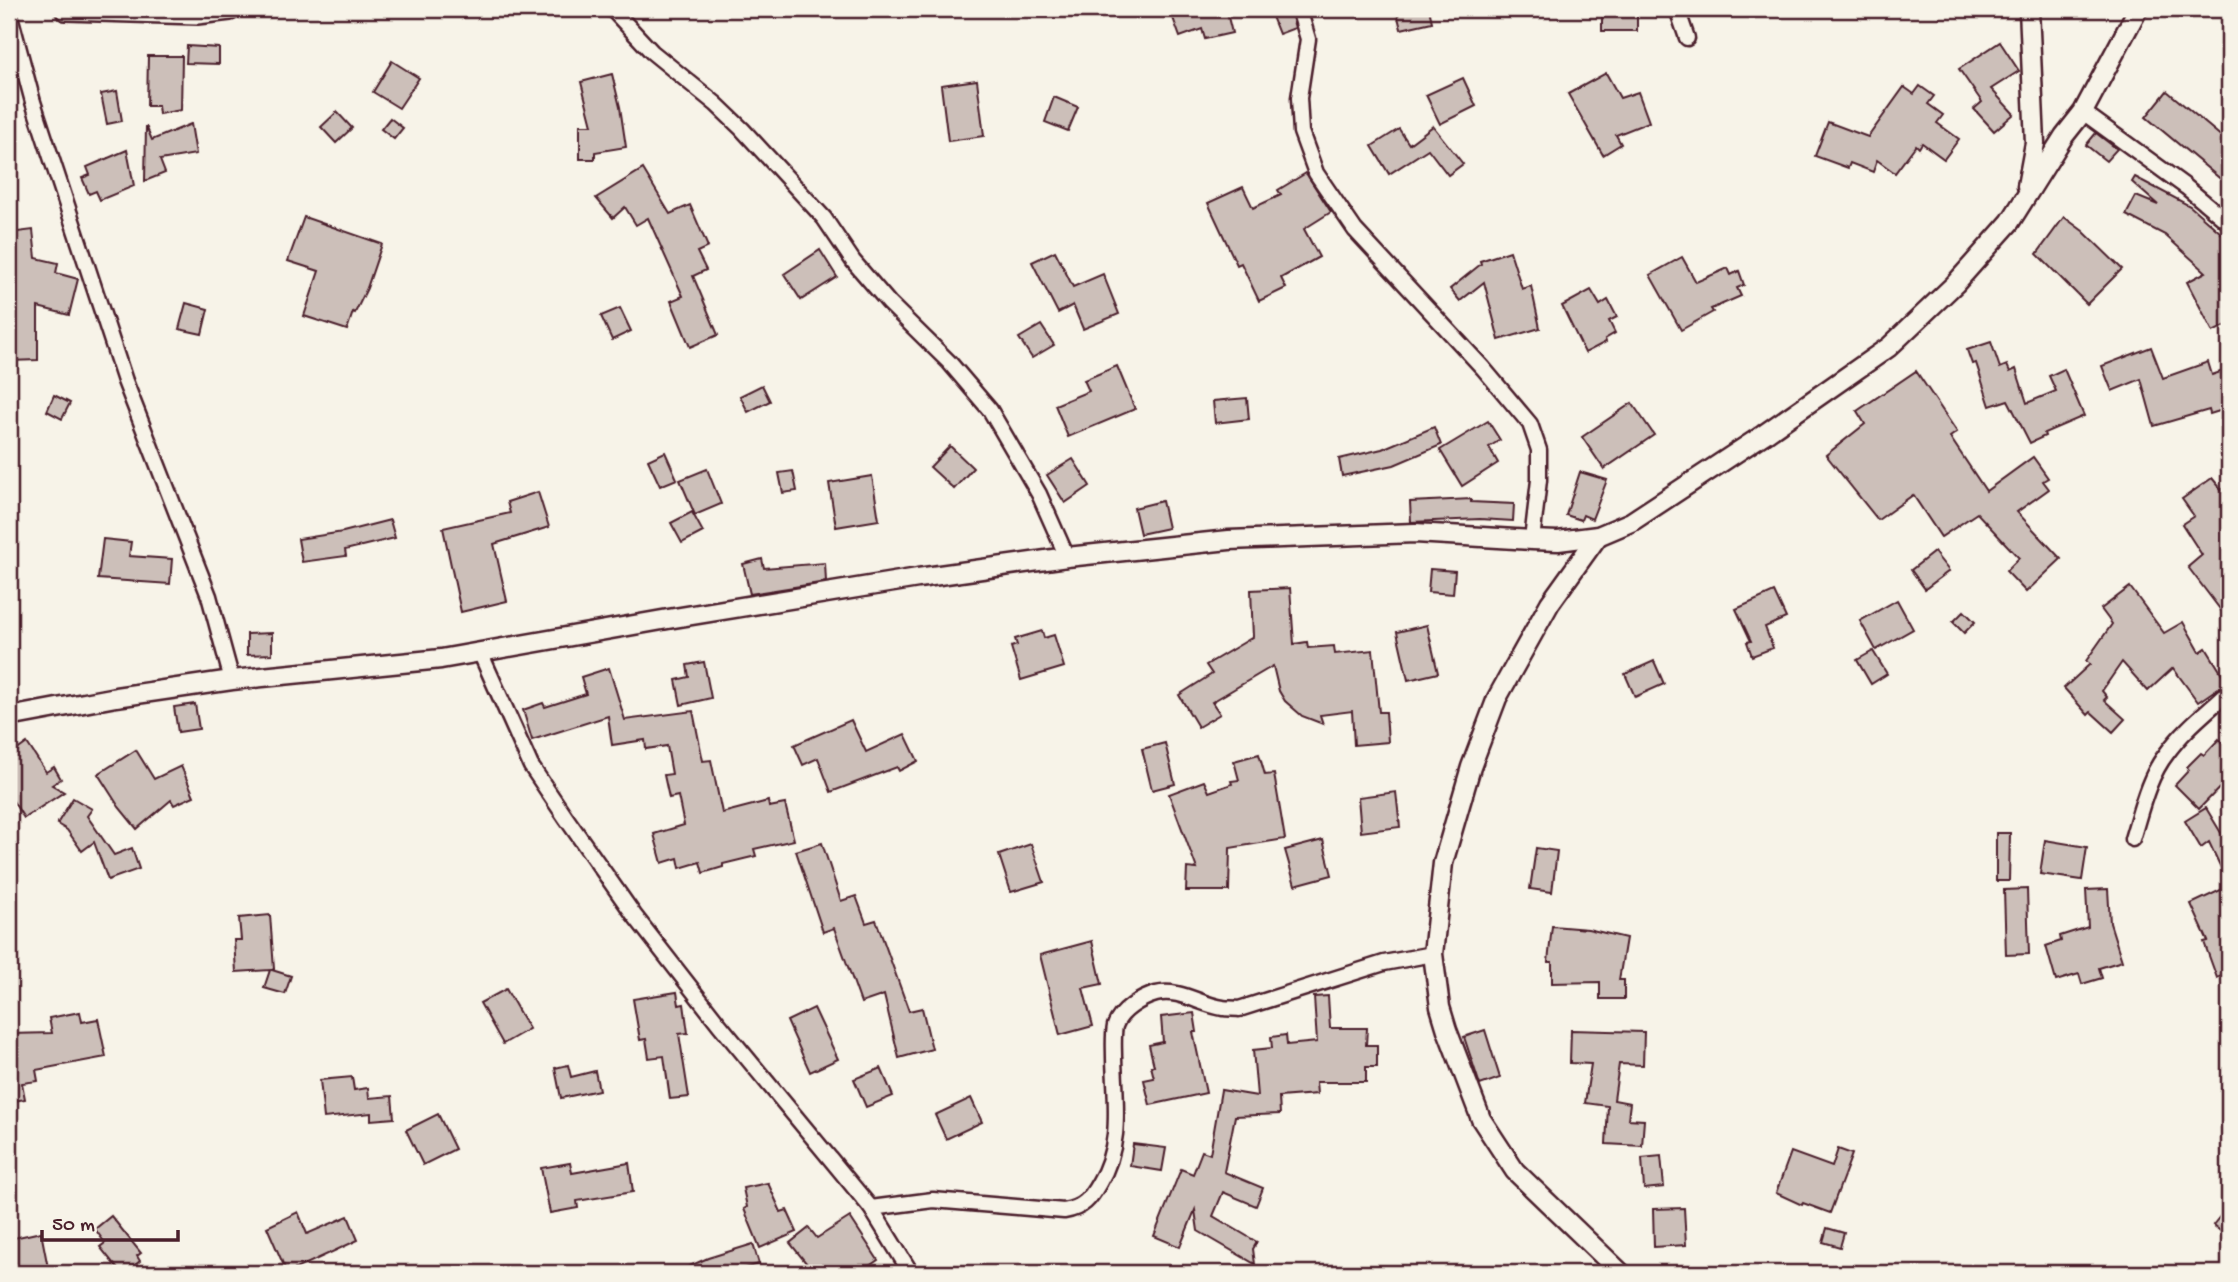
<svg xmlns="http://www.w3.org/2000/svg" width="2238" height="1282" viewBox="0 0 2238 1282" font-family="'Gochi Hand',sans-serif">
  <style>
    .building { fill: #ccbfb9; stroke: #4a1f2b; stroke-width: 2 }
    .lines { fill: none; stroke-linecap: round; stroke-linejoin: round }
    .minor-casing { stroke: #4a1f2b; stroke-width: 19 }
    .tertiary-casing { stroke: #4a1f2b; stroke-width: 23 }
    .secondary-casing { stroke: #4a1f2b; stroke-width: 26 }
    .minor { stroke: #f7f3e8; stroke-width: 14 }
    .tertiary { stroke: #f7f3e8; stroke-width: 18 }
    .secondary { stroke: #f7f3e8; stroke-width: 21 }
  </style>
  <rect width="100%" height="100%" fill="#f7f3e8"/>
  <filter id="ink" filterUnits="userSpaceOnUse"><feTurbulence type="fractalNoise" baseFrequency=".0143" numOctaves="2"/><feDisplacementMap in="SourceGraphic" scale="14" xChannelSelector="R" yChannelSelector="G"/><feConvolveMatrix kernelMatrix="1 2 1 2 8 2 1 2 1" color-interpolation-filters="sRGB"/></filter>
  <g filter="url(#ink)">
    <g class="building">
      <polygon points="1189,9 1226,9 1232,33 1205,39 1202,29 1180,37 1172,15"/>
      <polygon points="1269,9 1290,9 1295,28 1279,34"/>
      <polygon points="1396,9 1429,9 1432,22 1401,29"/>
      <rect x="1602" y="9" width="35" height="22"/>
      <polygon points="2000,42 2019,71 1991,89 2014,114 1994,131 1974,109 1982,102 1959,69"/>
      <polygon points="187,46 219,48 219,64 186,63"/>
      <polygon points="148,56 182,56 181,110 159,114 158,106 147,106"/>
      <polygon points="392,61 419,78 399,108 373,92"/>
      <polygon points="1606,73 1620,98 1638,92 1649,122 1616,135 1621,144 1603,155 1568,94"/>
      <polygon points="612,74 620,107 626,147 595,152 595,159 580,159 580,125 592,125 581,82"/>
      <polygon points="1463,78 1476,106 1440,124 1426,95"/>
      <polygon points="977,80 984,136 948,141 941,85"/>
      <polygon points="1920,86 1934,96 1928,104 1943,115 1937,123 1959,139 1944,159 1922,143 1919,148 1916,145 1895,173 1877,160 1873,172 1850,163 1848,168 1815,156 1828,122 1868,137 1904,87 1914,94"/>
      <polygon points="117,91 122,121 107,124 101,94"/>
      <polygon points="2167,91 2229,143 2229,186 2146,117"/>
      <polygon points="1054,97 1078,107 1068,131 1045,122"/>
      <polygon points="337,112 352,128 336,143 321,127"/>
      <polygon points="390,118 403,128 394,139 381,129"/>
      <polygon points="191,124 196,154 160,160 165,173 145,181 146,126 152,140"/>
      <polygon points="1433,126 1463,164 1448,175 1428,149 1389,174 1372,146 1399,129 1409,144"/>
      <polygon points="2096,133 2117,149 2106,161 2086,145"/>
      <polygon points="127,150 134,186 100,200 96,191 89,194 82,178 90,175 87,167"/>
      <polygon points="643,169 670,214 690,205 708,247 697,252 706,270 693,276 718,335 690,347 671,301 683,296 648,218 636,225 625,207 613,218 596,198"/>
      <polygon points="1306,173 1331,212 1304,229 1319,257 1281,278 1286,288 1259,301 1241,263 1237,265 1208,203 1243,187 1253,208 1281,195 1278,190"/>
      <polygon points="2135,177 2190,206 2229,240 2229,324 2213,332 2187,282 2206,272 2165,235 2126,215 2136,196 2158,205 2132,182"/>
      <polygon points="304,217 382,244 367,288 355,313 353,312 347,330 304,316 319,271 288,261"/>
      <polygon points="2064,217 2083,231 2122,269 2087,304 2037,254"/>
      <polygon points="33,230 36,258 58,263 56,273 78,279 69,315 38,307 38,360 9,361 9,261 11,262 9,233"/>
      <polygon points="820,250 837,277 801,300 784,274"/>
      <polygon points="1055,251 1073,287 1103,274 1119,314 1083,329 1073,305 1058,313 1032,262"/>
      <polygon points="1510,251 1522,289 1531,286 1540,328 1499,340 1484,282 1460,301 1450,289 1481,264 1480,261"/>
      <polygon points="1682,257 1696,282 1728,268 1731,275 1739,271 1744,285 1737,288 1741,296 1711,309 1713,312 1681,330 1650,275"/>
      <polygon points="1591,290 1600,305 1608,300 1617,317 1609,321 1615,333 1605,339 1606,342 1585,353 1562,306"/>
      <polygon points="186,303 208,309 202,334 179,329"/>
      <polygon points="620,308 631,331 612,340 601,316"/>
      <polygon points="1041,325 1054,345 1032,358 1019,338"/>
      <polygon points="1991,342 2000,368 2007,365 2010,372 2016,369 2027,403 2056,391 2049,376 2064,369 2084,416 2044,433 2045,436 2030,443 2008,400 1990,406 1976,363 1972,364 1967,350"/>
      <polygon points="2151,347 2163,378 2208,362 2212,375 2229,369 2229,408 2210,414 2209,410 2154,426 2141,379 2112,391 2102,366"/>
      <polygon points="1117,366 1135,409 1068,437 1055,405 1089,391 1084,380"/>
      <polygon points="1916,371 1957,432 1950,437 1986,491 2033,457 2048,478 2043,481 2049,489 2017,512 2061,559 2026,592 2006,571 2019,558 1977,513 1941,537 1913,495 1878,520 1826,455 1865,424 1857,411"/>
      <polygon points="762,385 770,401 748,412 740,396"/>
      <polygon points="54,395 70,403 62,419 47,411"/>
      <polygon points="1247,398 1249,419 1215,423 1213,401"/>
      <polygon points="1632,403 1654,435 1604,469 1582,437"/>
      <polygon points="1488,421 1500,440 1489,447 1498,463 1462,486 1440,450"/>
      <polygon points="1434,427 1441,445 1394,465 1342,476 1339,459 1382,449"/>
      <polygon points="950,446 973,468 954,489 930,467"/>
      <polygon points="665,452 677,479 660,486 648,460"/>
      <polygon points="1073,459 1090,486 1065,503 1047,475"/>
      <polygon points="707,469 721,504 695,515 680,480"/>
      <polygon points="793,471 797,491 783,493 779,473"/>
      <polygon points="1580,472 1607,480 1592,519 1583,515 1581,520 1566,515"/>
      <polygon points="872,476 879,520 836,527 829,483"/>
      <polygon points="2212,478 2222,490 2229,484 2229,621 2188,567 2202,555 2182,524 2194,516 2182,499"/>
      <polygon points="538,492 549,527 494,544 507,601 461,612 443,528 510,513 507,502"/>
      <polygon points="1471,499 1471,502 1514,504 1513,521 1480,519 1411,522 1410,502"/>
      <polygon points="1162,501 1168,528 1140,534 1134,508"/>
      <polygon points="692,512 703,532 682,543 671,523"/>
      <polygon points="390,520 395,538 345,550 346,556 302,562 298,539 343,532"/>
      <polygon points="103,539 131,542 129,556 172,559 170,584 98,579"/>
      <polygon points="1934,552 1949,571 1925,589 1911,570"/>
      <polygon points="762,559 764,568 825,563 826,582 750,594 743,564"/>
      <polygon points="1430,569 1455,571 1453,594 1428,592"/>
      <polygon points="2130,587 2164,633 2183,622 2200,652 2206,648 2227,682 2198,702 2173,668 2148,691 2122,662 2102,691 2107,697 2104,700 2125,719 2113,732 2091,712 2088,715 2064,688 2090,664 2086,661 2112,624 2101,609"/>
      <polygon points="1290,588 1294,644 1307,642 1308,648 1334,646 1335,654 1373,650 1379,712 1386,712 1388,742 1354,745 1352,711 1320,715 1323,724 1302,716 1285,701 1279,691 1273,666 1212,702 1220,714 1198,727 1179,695 1212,674 1206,665 1253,637 1251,590"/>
      <polygon points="1774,592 1786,618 1765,627 1773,648 1752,656 1747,642 1751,641 1736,609"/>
      <polygon points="1897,600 1913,629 1876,650 1860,621"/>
      <polygon points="1964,611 1975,622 1964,633 1953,622"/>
      <polygon points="1427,625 1438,673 1408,680 1397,632"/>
      <polygon points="1042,631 1044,638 1054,635 1064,667 1021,680 1011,647 1017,645 1015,639"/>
      <polygon points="272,633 272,654 247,655 247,634"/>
      <polygon points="1873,651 1887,674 1871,684 1857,660"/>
      <polygon points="1654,661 1664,684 1635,697 1625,674"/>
      <polygon points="704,662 711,698 681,705 676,680 689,677 687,665"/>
      <polygon points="609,668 625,720 693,711 703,761 711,760 722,813 768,801 769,807 785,804 794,840 754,849 756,856 723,864 723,867 703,873 700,862 680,868 678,858 662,863 654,834 684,825 678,796 669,798 664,775 672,774 667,746 646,749 645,740 612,745 608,716 532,740 523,710 543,703 545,707 586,694 581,677"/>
      <polygon points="195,704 199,729 178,732 174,707"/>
      <polygon points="851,720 866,752 905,734 918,761 899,771 897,767 831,792 818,758 803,765 794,745"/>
      <polygon points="2219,739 2229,749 2229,778 2199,809 2175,785 2189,770 2187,767 2201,753 2204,755"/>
      <polygon points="27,743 46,772 54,767 61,779 52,785 64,792 24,818 9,795 9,756"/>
      <polygon points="1165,743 1175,784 1152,790 1142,749"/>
      <polygon points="136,750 154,779 181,766 194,796 174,805 171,800 137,829 119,807 98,774"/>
      <polygon points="1259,754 1265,775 1274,774 1285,839 1230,848 1229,891 1186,891 1187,868 1197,869 1169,794 1204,781 1209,792 1232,784 1231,781 1239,780 1234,761"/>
      <polygon points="1396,792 1400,827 1361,832 1358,797"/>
      <polygon points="73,798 92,809 87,816 114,855 132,848 139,869 108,880 94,842 82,851 67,830 57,824"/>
      <polygon points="2206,808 2229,846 2229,885 2209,842 2201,848 2185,821"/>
      <polygon points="1996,833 2010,833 2009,881 1996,881"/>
      <polygon points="1323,840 1332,875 1295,885 1285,850"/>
      <polygon points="2045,840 2087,847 2082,880 2040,874"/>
      <polygon points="822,843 841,901 856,896 866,923 876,920 909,1011 922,1008 932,1049 899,1058 884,995 861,1003 834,928 823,932 796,851"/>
      <polygon points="1031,844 1044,882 1011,892 999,855"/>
      <polygon points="1536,848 1557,851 1552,892 1530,889"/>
      <polygon points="2229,886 2229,973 2217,978 2204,942 2208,941 2191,904"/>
      <polygon points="2027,889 2029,954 2006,955 2004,890"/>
      <polygon points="2108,889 2110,923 2122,961 2099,968 2102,978 2082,984 2079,974 2056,981 2046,946 2061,941 2060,936 2088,927 2086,890"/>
      <polygon points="270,915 274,969 272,970 291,976 285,994 264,988 270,970 236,972 234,940 241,940 239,918"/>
      <polygon points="1552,926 1588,929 1626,938 1619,980 1624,980 1624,999 1600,999 1600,982 1552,983 1552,962 1548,962"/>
      <polygon points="1092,941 1102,984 1083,988 1093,1026 1060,1035 1040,955"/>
      <polygon points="506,989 529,1029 503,1044 480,1003"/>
      <polygon points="677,992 679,1005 684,1004 688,1033 679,1034 689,1097 670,1099 664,1056 649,1058 646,1039 640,1040 633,999"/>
      <polygon points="1328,996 1330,1028 1367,1028 1366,1045 1377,1045 1377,1067 1366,1067 1366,1082 1316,1082 1317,1094 1279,1097 1280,1114 1235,1116 1224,1172 1263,1188 1256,1206 1223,1192 1213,1216 1257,1242 1253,1249 1255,1264 1198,1231 1195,1210 1180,1247 1154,1236 1181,1169 1193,1174 1202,1151 1210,1154 1221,1090 1257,1096 1253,1050 1272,1048 1271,1037 1286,1035 1287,1045 1317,1042 1314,997"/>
      <polygon points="814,1008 838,1059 810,1072 787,1021"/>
      <polygon points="80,1012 82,1022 98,1019 106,1057 36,1070 38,1081 22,1083 25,1099 9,1102 9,1034 52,1033 49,1018"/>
      <polygon points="1194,1013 1197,1032 1193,1032 1206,1093 1150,1105 1144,1080 1154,1078 1151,1066 1154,1066 1149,1045 1163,1042 1161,1017"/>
      <polygon points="1485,1030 1500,1078 1480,1085 1464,1037"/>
      <polygon points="1571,1030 1644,1032 1643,1065 1619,1064 1614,1100 1630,1103 1628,1119 1644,1120 1642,1146 1606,1144 1608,1106 1585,1103 1591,1064 1570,1063"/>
      <polygon points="568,1065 571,1077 595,1071 599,1090 561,1098 555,1068"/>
      <polygon points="881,1068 893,1096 866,1107 854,1079"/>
      <polygon points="352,1077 354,1090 368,1088 369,1098 392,1096 394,1118 371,1120 371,1113 324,1118 320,1080"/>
      <polygon points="971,1098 982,1122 946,1139 935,1115"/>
      <polygon points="438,1114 455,1149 423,1165 406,1130"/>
      <polygon points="1133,1144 1166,1148 1162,1171 1130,1166"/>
      <polygon points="1838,1149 1852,1154 1830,1213 1803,1203 1802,1205 1776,1193 1791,1152 1832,1167"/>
      <polygon points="1661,1156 1664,1187 1644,1189 1642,1158"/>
      <polygon points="570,1163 572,1173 629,1163 633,1192 577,1201 578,1208 550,1213 541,1168"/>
      <polygon points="768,1183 781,1212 787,1210 797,1232 760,1248 744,1209 747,1207 743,1188"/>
      <polygon points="2229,1205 2229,1238 2213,1225"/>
      <polygon points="1684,1208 1686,1245 1654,1247 1653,1209"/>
      <polygon points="298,1212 307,1234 348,1216 358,1240 287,1273 267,1227"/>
      <polygon points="111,1216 141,1253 137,1256 140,1261 125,1273 121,1273 100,1247 105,1243 95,1229"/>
      <polygon points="850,1217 878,1260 859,1273 793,1273 807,1264 790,1243 809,1228 817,1238"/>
      <polygon points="1827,1228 1844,1233 1840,1247 1823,1242"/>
      <polygon points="41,1232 49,1273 9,1273 9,1239"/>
      <polygon points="753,1244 759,1264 729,1273 674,1273 708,1258"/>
    </g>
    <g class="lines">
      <g class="minor-casing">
        <g id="minor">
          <polyline points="612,9 652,52 716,104 742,129 824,218 853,261 889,303 949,362 990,410 1039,494 1067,557"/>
          <polyline points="1299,9 1308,39 1299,98 1301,132 1316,173 1355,230 1483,368 1530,424 1539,450 1539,480 1532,540"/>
          <polyline points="1677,9 1687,38"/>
          <polyline points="9,12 33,102 53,163 125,381 209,596 232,680"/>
          <polyline points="2083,112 2186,187 2229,223"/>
          <polyline points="480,652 531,766 566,818 634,915 719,1024 871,1208 911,1273"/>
          <path d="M2132 839C2141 810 2148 777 2167 753 2184 729 2208 711 2229 691"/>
          <path d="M871 1208 933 1200 1064 1211C1083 1208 1090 1199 1099 1183 1123 1144 1115 1102 1114 1058 1114 1048 1113 1036 1115 1026 1120 1011 1141 998 1156 994 1179 988 1201 1005 1223 1008 1228 1009 1234 1008 1239 1009L1384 963 1433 954"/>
        </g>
      </g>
      <g class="tertiary-casing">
        <g id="tertiary">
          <polyline points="2027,186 2035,143 2029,9"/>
          <polyline points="1598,536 1550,603 1497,698 1471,767 1443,863 1433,954 1440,1007 1447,1030 1481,1119 1515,1171 1621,1273"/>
          <polyline points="9,717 116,697 232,680 441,659 668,619 918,578 1067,557 1229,540 1415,533 1532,540 1558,541 1598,536 1631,522 1763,435 1889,347 1955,284 2010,222 2064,136 2083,112 2138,9"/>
        </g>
      </g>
      <g class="secondary-casing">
        <polyline id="secondary" points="66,9 197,13 230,9"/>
      </g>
      <use href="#minor" class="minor"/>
      <use href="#tertiary" class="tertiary"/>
      <use href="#secondary" class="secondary"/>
    </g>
  </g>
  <rect width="2238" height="1282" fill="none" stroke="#f7f3e8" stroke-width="35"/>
  <rect x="18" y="18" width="2203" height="1247" fill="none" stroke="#4a1f2b" stroke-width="2.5" filter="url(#ink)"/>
  <path d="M42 1230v10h136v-10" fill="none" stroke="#4a1f2b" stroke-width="3.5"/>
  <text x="52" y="1230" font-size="21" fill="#4a1f2b" stroke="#f7f3e8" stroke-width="5" paint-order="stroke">50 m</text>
</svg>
